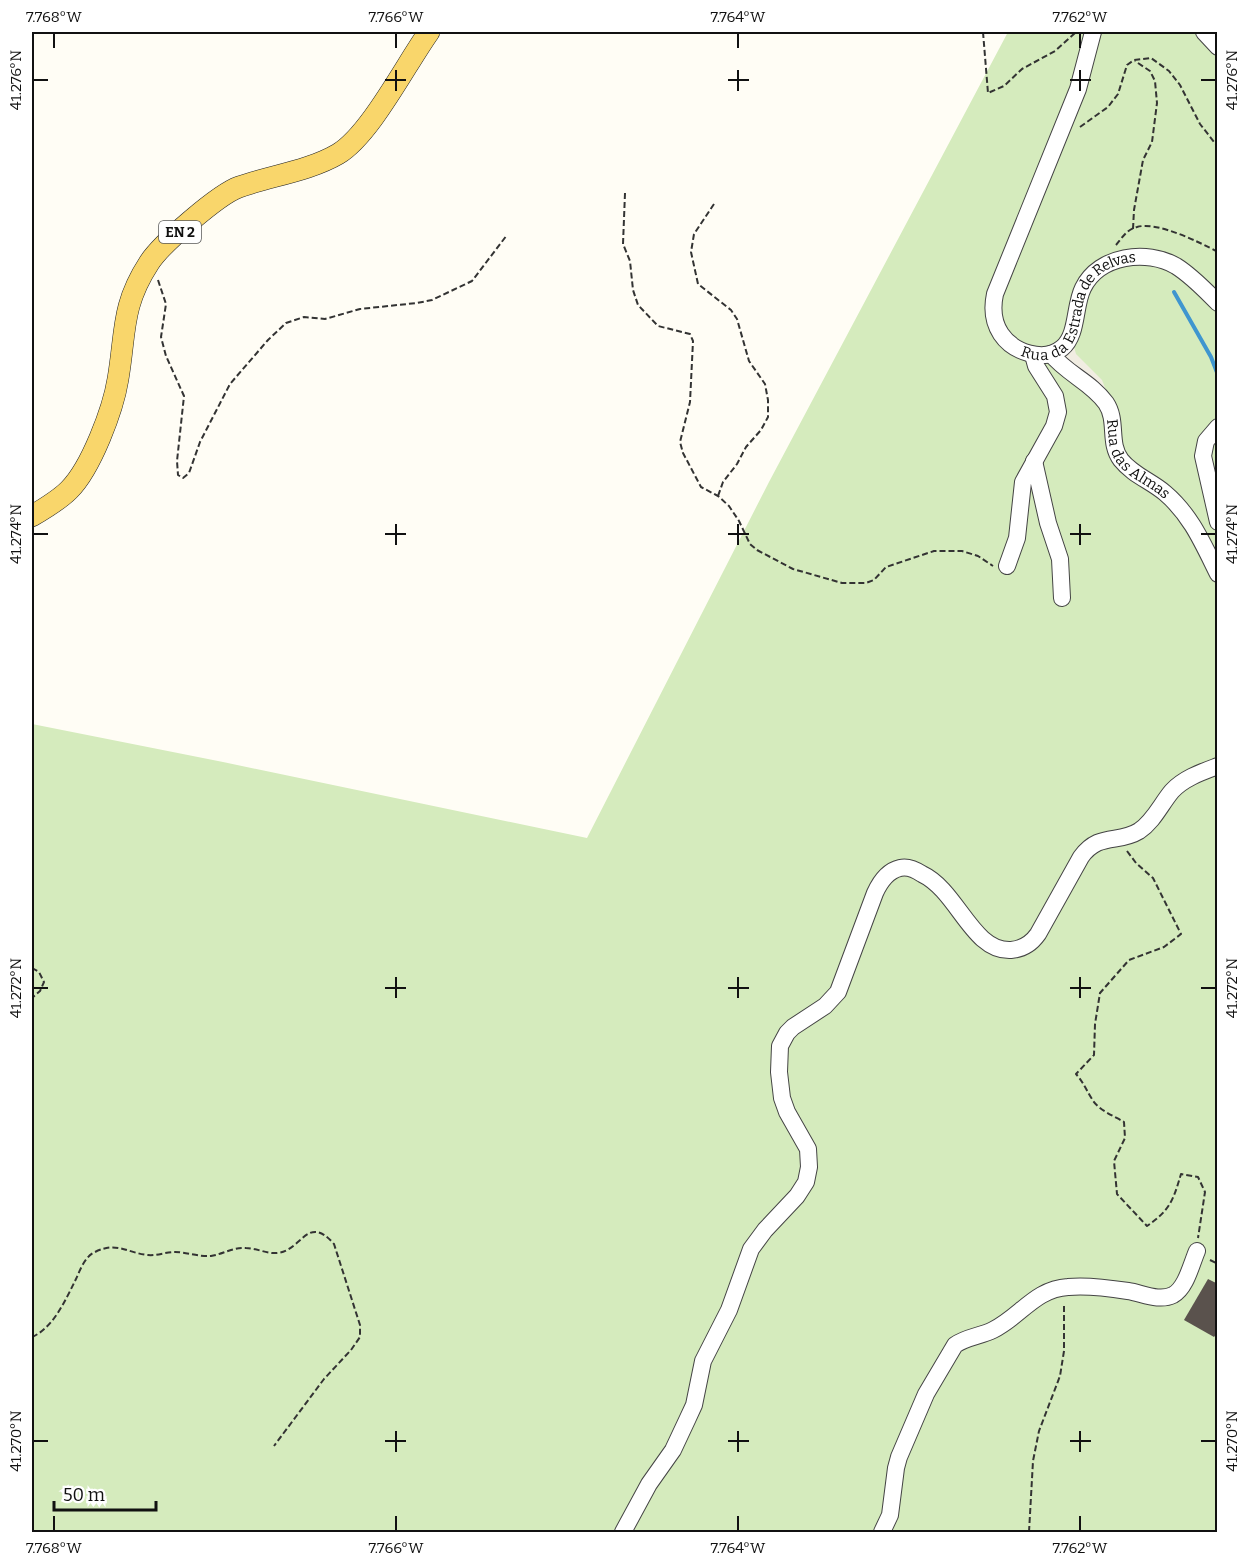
<svg xmlns="http://www.w3.org/2000/svg" width="1249" height="1564" viewBox="0 0 1249 1564" font-family="Bitter,serif">
  <style>
    .green { fill: #d5ebbd }
    .plaza { fill: #f1ede2 }
    .lines { fill: none; stroke-linecap: round; stroke-linejoin: round }
    .stream { stroke: #3f96cf; stroke-width: 4 }
    .building { fill: #5a524d }
    .minor-casing { stroke: #444; stroke-width: 18 }
    .major-casing { stroke: #222; stroke-width: 22 }
    .path { stroke: #333; stroke-width: 2; stroke-dasharray: 6 3; stroke-linecap: butt }
    .minor { stroke: #fff; stroke-width: 16 }
    .major { stroke: #f9d66b; stroke-width: 21 }
    .ticks { fill: none; stroke: #111; stroke-width: 2 }
    .labels { text-anchor: middle; stroke-width: 6; stroke-linejoin: round; paint-order: stroke }
    .shield { fill: #fff; stroke: #585858; stroke-width: 1.5 }
    .shield-label { font-size: 14px; font-weight: bold; fill: #111 }
    .street-label { font-size: 15px; fill: #111; stroke: #fff }
    .neatline { fill: none; stroke: #111; stroke-width: 2 }
    .ticks-label { font-size: 15px; text-anchor: middle; fill: #111 }
  </style>
  <rect width="100%" height="100%" fill="#fffdf5"/>
  <polygon class="green" points="1008,32 1217,32 1217,1532 32,1532 32,724 223,762 587,838 769,482"/>
  <polygon class="plaza" points="1073,343 1076,354 1102,380 1106,390 1064,357"/>
  <g class="lines">
    <polyline class="stream" points="1174,292 1211,357 1218,375"/>
  </g>
  <polygon class="building" points="1208,1279 1218,1284 1218,1332 1214,1337 1184,1320"/>
  <g class="lines">
    <g class="minor-casing">
      <g id="minor">
        <path id="s1" d="M1093 32 1078 89 995 294C992 308 993 322 1001 334 1013 352 1044 363 1062 348 1078 335 1074 306 1083 288 1099 255 1147 249 1176 266 1192 276 1205 290 1218 303"/>
        <polyline points="1204,32 1218,47"/>
        <path id="s2" d="M1051 354C1067 374 1091 382 1106 403 1118 421 1108 443 1121 460 1133 475 1151 481 1165 493 1191 515 1203 544 1218 574"/>
        <polyline points="1218,427 1206,441 1203,456 1218,522"/>
        <polyline points="1034,461 1048,523 1060,559 1062,598"/>
        <polyline points="1007,566 1017,538 1023,482 1054,426 1058,412 1055,396 1036,366 1033,355"/>
        <path d="M623 1532 649 1484 673 1450 688 1418 694 1405 703 1361 729 1310 751 1249 765 1230 797 1196 806 1182 809 1167 808 1149 787 1112 782 1098 779 1072 780 1046 787 1033 793 1027 825 1006 838 992 875 893C880 882 887 871 900 868 908 866 916 870 922 874 958 891 972 952 1011 950 1023 949 1031 944 1038 934L1081 857C1099 832 1118 844 1139 831 1154 821 1161 804 1172 791 1184 778 1202 772 1218 766"/>
        <path d="M882 1532 890 1515 896 1468 899 1457 926 1394 955 1345C966 1337 981 1336 993 1330 1021 1316 1035 1289 1068 1287 1087 1285 1109 1288 1128 1291 1142 1293 1159 1302 1173 1295 1186 1288 1191 1265 1197 1251"/>
      </g>
    </g>
    <g class="major-casing">
      <path id="major" d="M32 516C44 509 59 500 69 490 91 468 113 410 118 379 126 332 121 306 149 263 161 244 219 194 239 187 270 176 309 171 338 154 370 135 406 64 429 32"/>
    </g>
    <g class="path">
      <polyline points="983,32 988,93 1004,86 1022,69 1055,51 1076,32"/>
      <polyline points="1080,127 1108,107 1118,94 1127,65 1134,60 1151,58 1169,71 1180,85 1200,124 1218,147"/>
      <polyline points="625,193 623,244 630,261 633,290 638,305 658,326 690,334 693,341 690,402 680,442 683,453 701,487 718,496 729,506 739,521 750,544 757,550 793,569 842,583 866,583 874,580 886,567 934,551 962,551 978,556 993,566"/>
      <polyline points="714,204 694,234 691,252 698,284 731,310 737,319 749,361 765,384 768,400 768,417 761,430 746,447 737,464 723,482 718,496"/>
      <polyline points="1133,229 1134,210 1143,160 1152,142 1157,103 1155,81 1150,71 1135,61"/>
      <path d="M1116 245C1122 238 1127 229 1137 227 1157 221 1199 242 1218 252"/>
      <polyline points="158,280 166,304 161,337 166,356 184,396 177,461 178,475 183,478 189,473 200,442 230,384 268,340 286,323 304,317 325,319 360,309 417,303 432,300 472,281 507,235"/>
      <path d="M1127 851 1136 863 1153 878 1181 934 1164 947 1129 960 1100 993 1095 1024 1094 1055 1076 1074C1084 1083 1086 1090 1092 1099 1098 1110 1114 1116 1124 1122L1125 1138 1114 1161 1117 1194 1147 1226C1170 1210 1173 1201 1181 1174L1198 1177 1205 1192 1198 1238"/>
      <polyline points="32,968 39,972 44,982 40,991 32,998"/>
      <polyline points="1210,1260 1218,1264"/>
      <path d="M32 1337C53 1328 65 1301 75 1281 80 1271 84 1257 95 1252 117 1241 127 1253 148 1255 156 1256 166 1252 175 1252 186 1252 200 1257 211 1256 223 1254 233 1247 246 1248 256 1248 267 1254 277 1253 302 1251 307 1213 334 1244L360 1325V1337L351 1350 324 1379 274 1446"/>
      <polyline points="1029,1532 1033,1461 1039,1431 1060,1376 1064,1351 1064,1303"/>
    </g>
    <use href="#minor" class="minor"/>
    <use href="#major" class="major"/>
  </g>
  <path class="ticks" d="M54 33V48M396 33V48M738 33V48M1080 33V48M396 70V91M738 70V91M1080 70V91M33 80H48M385 80H406M728 80H749M1070 80H1091M1201 80H1216M396 524V545M738 524V545M1080 524V545M33 534H48M385 534H406M728 534H749M1070 534H1091M1201 534H1216M396 977V998M738 977V998M1080 977V998M33 988H48M385 988H406M728 988H749M1070 988H1091M1201 988H1216M396 1431V1452M738 1431V1452M1080 1431V1452M33 1441H48M385 1441H406M728 1441H749M1070 1441H1091M1201 1441H1216M54 1516V1531M396 1516V1531M738 1516V1531M1080 1516V1531"/>
  <g class="labels">
    <rect class="shield" x="159" y="221" width="42" height="22" rx="4.5"/>
    <g class="shield-label">
      <text x="180" y="237">EN 2</text>
    </g>
    <g class="street-label">
      <text dy="5" stroke="none"><textPath href="#s1" startOffset="434">Rua da Estrada de Relvas</textPath></text>
      <text dy="5" stroke="none"><textPath href="#s2" startOffset="142">Rua das Almas</textPath></text>
    </g>
  </g>
  <rect width="1249" height="1564" fill="none" stroke="#ffffff" stroke-width="66"/>
  <path d="M54 1501v9h102v-9" fill="none" stroke="#111111" stroke-width="3"/>
  <text x="63" y="1501" font-size="18" fill="#111111" stroke="#ffffff" stroke-width="4.5" paint-order="stroke">50 m</text>
  <rect x="33" y="33" width="1183" height="1498" class="neatline"/>
  <g class="ticks-label">
    <text x="54" y="22">7.768°W</text>
    <text x="396" y="22">7.766°W</text>
    <text x="738" y="22">7.764°W</text>
    <text x="1080" y="22">7.762°W</text>
    <text transform="translate(16 80) rotate(-90)" y="5">41.276°N</text>
    <text transform="translate(1232 80) rotate(-90)" y="5">41.276°N</text>
    <text transform="translate(16 534) rotate(-90)" y="5">41.274°N</text>
    <text transform="translate(1232 534) rotate(-90)" y="5">41.274°N</text>
    <text transform="translate(16 988) rotate(-90)" y="5">41.272°N</text>
    <text transform="translate(1232 988) rotate(-90)" y="5">41.272°N</text>
    <text transform="translate(16 1441) rotate(-90)" y="5">41.270°N</text>
    <text transform="translate(1232 1441) rotate(-90)" y="5">41.270°N</text>
    <text x="54" y="1553">7.768°W</text>
    <text x="396" y="1553">7.766°W</text>
    <text x="738" y="1553">7.764°W</text>
    <text x="1080" y="1553">7.762°W</text>
  </g>
</svg>
